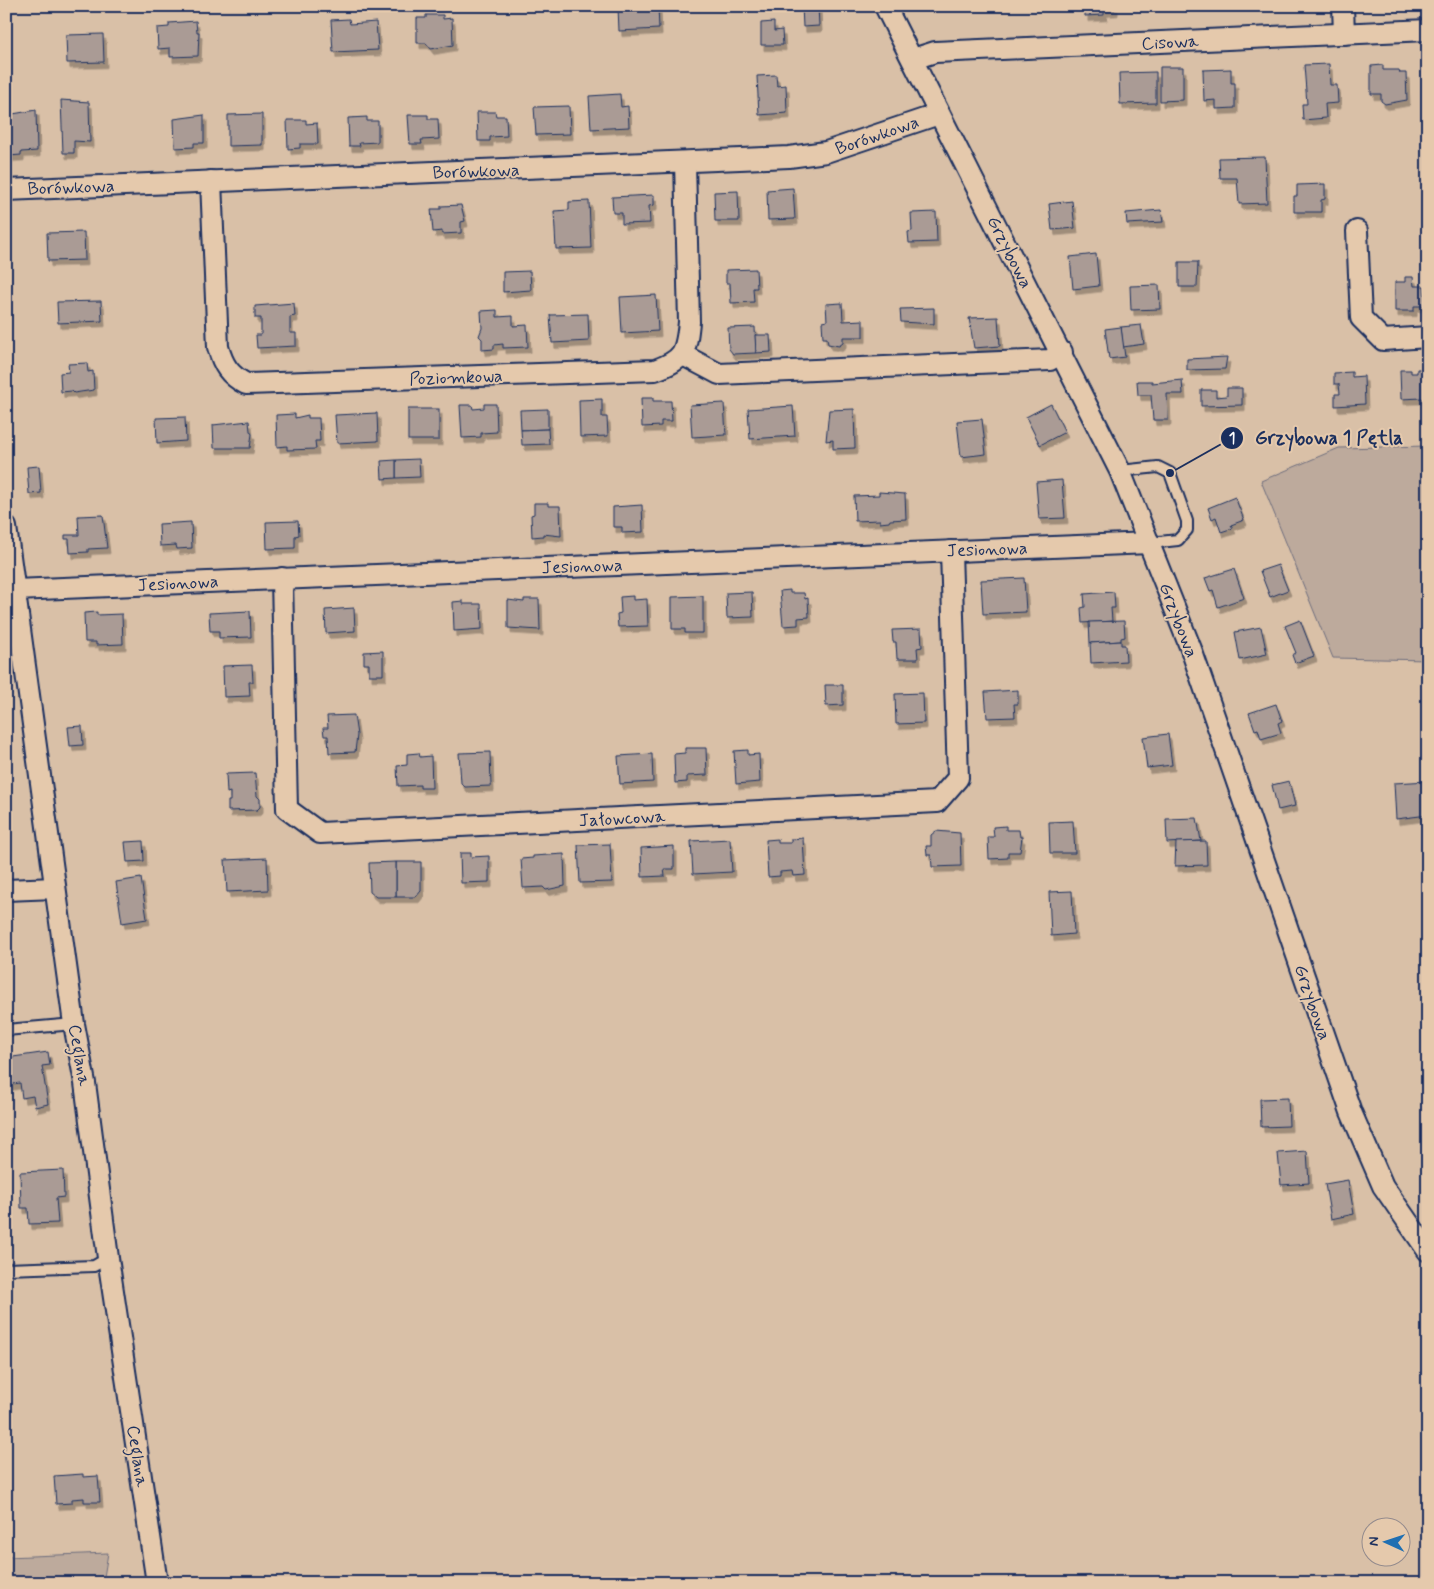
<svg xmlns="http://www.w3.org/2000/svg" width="1434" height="1589" viewBox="0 0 1434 1589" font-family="Mynerve,sans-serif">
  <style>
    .green { fill: #bdaa9c; stroke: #6c6c7d }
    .building { fill: #aa9b95; stroke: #1b2f5e; filter: url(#shadow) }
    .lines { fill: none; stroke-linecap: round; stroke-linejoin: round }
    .lane-casing { stroke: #1b2f5e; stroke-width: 14 }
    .street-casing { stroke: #1b2f5e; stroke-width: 24 }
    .lane { stroke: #e5c9ac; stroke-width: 10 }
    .street { stroke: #e5c9ac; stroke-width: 20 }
    .labels { text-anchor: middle; stroke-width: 4; stroke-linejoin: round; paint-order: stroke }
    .street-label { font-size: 18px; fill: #1b2f5e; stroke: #e5c9ac }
    .leader { fill: none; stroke: #1b2f5e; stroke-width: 2 }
    .callout-dot { fill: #1b2f5e; stroke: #e5c9ac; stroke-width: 2 }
    .mark-label { font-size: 15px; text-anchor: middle; font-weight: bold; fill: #fff }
    .callout-label { font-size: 19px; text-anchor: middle; font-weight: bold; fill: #1b2f5e; stroke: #e5c9ac; stroke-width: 4; stroke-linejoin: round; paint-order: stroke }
  </style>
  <defs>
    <filter id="shadow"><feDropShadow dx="3" dy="5.5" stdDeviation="0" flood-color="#0004"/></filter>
  </defs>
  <rect width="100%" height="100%" fill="#d9c0a7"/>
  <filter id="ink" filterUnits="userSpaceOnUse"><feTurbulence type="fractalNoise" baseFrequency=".02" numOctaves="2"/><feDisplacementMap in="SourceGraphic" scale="10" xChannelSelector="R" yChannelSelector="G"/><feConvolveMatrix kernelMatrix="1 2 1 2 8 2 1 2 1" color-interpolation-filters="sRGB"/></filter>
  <g filter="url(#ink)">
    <g class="green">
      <polygon points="1428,446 1428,660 1333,658 1261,481 1339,448"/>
      <polygon points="108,1553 103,1583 6,1583 6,1557"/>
    </g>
    <g class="building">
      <polygon points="658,6 659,29 619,31 618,7"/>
      <polygon points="802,6 818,6 819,26 803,27"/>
      <polygon points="1085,6 1115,6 1115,10 1104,11 1104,15 1085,16"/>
      <polygon points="426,15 443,15 443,19 452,18 453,45 431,49 426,43 417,43 417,18 426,18"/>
      <polygon points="349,19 350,24 376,22 378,50 333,52 331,20"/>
      <polygon points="196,21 197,32 199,32 198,56 170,57 170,48 158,49 157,28 169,27 169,23"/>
      <polygon points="774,22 774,31 782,30 783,45 761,45 761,23"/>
      <polygon points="103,34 104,62 67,63 66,35"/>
      <polygon points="1329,64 1330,85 1337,85 1338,103 1325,104 1326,118 1303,120 1302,104 1307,104 1304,65"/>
      <polygon points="1383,65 1383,70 1399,70 1400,73 1406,73 1407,100 1385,104 1381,101 1381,94 1371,94 1371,66"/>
      <polygon points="1160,67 1183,67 1183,100 1160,101"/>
      <polygon points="1231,69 1231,83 1235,83 1235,108 1216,109 1216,100 1204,101 1203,70"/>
      <polygon points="1156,72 1156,103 1120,104 1119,73"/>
      <polygon points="776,75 777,86 786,85 787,113 759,115 757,76"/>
      <polygon points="620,94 621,107 628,106 629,127 591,129 589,96"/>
      <polygon points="61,100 89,102 90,142 74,141 74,153 63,153"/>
      <polygon points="569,106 570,134 536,135 534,107"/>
      <polygon points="36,110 37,151 21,152 21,155 9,156 7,115"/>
      <polygon points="477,112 495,112 496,116 506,116 507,136 490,137 490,141 478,141"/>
      <polygon points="262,114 262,145 228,146 228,115"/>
      <polygon points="204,115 204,143 194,143 194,147 175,148 174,119"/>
      <polygon points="408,115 428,115 428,119 438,119 439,139 421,140 422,144 410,144"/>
      <polygon points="367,117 367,121 378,121 378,142 359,143 360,146 349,146 348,118"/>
      <polygon points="287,120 306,120 306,124 317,123 318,144 300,144 300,148 288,149"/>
      <polygon points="1265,157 1267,203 1239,204 1237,178 1220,178 1219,158"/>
      <polygon points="1325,184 1325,199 1321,200 1321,212 1294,212 1294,196 1297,196 1297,185"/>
      <polygon points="793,188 795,219 768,220 767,190"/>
      <polygon points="738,191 739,221 715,221 714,192"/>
      <polygon points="654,195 654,205 649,206 650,223 622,224 622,213 613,213 612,197"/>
      <polygon points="589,201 591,248 556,249 554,211 569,210 569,202"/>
      <polygon points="1072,201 1075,228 1052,230 1049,204"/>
      <polygon points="461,205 465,221 461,222 461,233 442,234 442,231 433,232 431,209 441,209 441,206"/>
      <polygon points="1161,210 1163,222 1127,224 1126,213"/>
      <polygon points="936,212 937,242 909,243 908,232 912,231 911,213"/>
      <polygon points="84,232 85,260 48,261 47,233"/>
      <polygon points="1096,254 1099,286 1073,289 1070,257"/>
      <polygon points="1179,262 1198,262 1197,287 1179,287"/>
      <polygon points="756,269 757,288 753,288 754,302 731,303 730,283 726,283 726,270"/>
      <polygon points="530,271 531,290 503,292 503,272"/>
      <polygon points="1405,277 1413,277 1414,286 1424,286 1425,306 1414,306 1414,311 1395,311 1395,282 1405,282"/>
      <polygon points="1159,285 1160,309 1131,310 1130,286"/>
      <polygon points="656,295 658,331 622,333 620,297"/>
      <polygon points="101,301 102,321 58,323 57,302"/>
      <polygon points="294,303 295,316 290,317 290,333 296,333 296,346 257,348 256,335 261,335 261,318 255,318 255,306"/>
      <polygon points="842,303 843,321 863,320 863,337 843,337 843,343 839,346 828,344 827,338 823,338 822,322 827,321 826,304"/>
      <polygon points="934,308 934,324 901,322 900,309"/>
      <polygon points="497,310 497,317 513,316 513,326 527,325 528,347 503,348 503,344 494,345 494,349 482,350 482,339 479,336 482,328 481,311"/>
      <polygon points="588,314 589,341 552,343 550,315"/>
      <polygon points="998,317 1000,346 974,348 969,318"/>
      <polygon points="1141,325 1144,344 1123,347 1121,327"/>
      <polygon points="755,327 756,353 733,354 729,349 728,328"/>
      <polygon points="1121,327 1125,357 1109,359 1105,329"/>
      <polygon points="755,335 770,335 771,352 756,353"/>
      <polygon points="1227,357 1225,369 1187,370 1187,359"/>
      <polygon points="87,363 88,372 93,371 94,390 74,393 72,391 61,392 60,373 69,372 68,364"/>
      <polygon points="1417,369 1428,369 1428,404 1423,401 1422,398 1401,399 1400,370 1411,370 1411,373 1417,373"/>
      <polygon points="1352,372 1352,377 1364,376 1365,404 1335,406 1335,394 1340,394 1339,384 1334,384 1334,373"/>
      <polygon points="1182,380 1183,394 1167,394 1168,420 1153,420 1151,395 1138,395 1137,381 1152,381 1152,383"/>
      <polygon points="1227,388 1242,388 1242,405 1201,406 1201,390 1216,390 1216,397 1227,396"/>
      <polygon points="641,398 653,398 653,401 671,401 672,421 661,421 661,426 642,427"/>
      <polygon points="602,399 602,417 607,417 608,436 580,437 579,400"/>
      <polygon points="724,403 726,435 692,437 690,405"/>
      <polygon points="484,404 496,404 497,432 481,433 481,437 462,438 460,405 472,405 473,409 484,408"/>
      <polygon points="1051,404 1065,432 1040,445 1026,417"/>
      <polygon points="793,406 795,436 750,439 748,409"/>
      <rect x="408" y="409" width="31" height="31"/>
      <polygon points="548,409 548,429 521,430 520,410"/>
      <polygon points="854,409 855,448 833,449 833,440 826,441 829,410"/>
      <polygon points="377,413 378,441 337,443 335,415"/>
      <polygon points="295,414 295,418 308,415 308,418 319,418 320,441 315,441 316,449 287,450 287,446 277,447 276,415"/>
      <polygon points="185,417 186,441 157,443 156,418"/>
      <polygon points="982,419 986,454 961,457 957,421"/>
      <polygon points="249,421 250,431 252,434 250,448 214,448 213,425"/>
      <polygon points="548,429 549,444 522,445 521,430"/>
      <polygon points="419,459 420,477 396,478 396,460"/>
      <polygon points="396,460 396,478 382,479 381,461"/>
      <polygon points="39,466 41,493 29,494 27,467"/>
      <polygon points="1062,480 1065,518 1039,519 1036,482"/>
      <polygon points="879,492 905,494 906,519 890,520 889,522 880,523 880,520 855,521 854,496 879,495"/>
      <polygon points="1235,497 1244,520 1231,525 1233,528 1221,532 1216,517 1212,519 1208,508"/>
      <polygon points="534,503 548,503 548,506 560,506 561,536 543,534 543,536 532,537 531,515 534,514"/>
      <polygon points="642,505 643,532 622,533 622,527 613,527 613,507"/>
      <polygon points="103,515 107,548 88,549 88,552 70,553 69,539 65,539 65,535 79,535 78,516"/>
      <polygon points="298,521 299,535 295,536 295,548 267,549 266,522"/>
      <polygon points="191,522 192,548 177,549 176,545 160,546 159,524"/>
      <polygon points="1278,565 1288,590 1270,597 1260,571"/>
      <polygon points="1234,569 1244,598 1218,607 1213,590 1210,591 1205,578"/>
      <polygon points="1024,578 1026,612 983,614 981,580"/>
      <polygon points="790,590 790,593 804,593 805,599 808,598 809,617 798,618 798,625 783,626 780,591"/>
      <polygon points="752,592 753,617 727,618 726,593"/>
      <polygon points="1114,592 1115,608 1111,608 1112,621 1082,623 1081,608 1085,607 1084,594"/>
      <polygon points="633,596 633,600 647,599 648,626 618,627 617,614 621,613 620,597"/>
      <polygon points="703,596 703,633 685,633 685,629 672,629 672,597"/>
      <polygon points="524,599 539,599 540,630 508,628 508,600 524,602"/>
      <polygon points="463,601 463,604 481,604 482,629 454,631 453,602"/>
      <polygon points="354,608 355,631 326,633 325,610"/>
      <polygon points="250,611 251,637 219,638 219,631 210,631 209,613"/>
      <polygon points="97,612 97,615 122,614 123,644 96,645 96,642 85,642 84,613"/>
      <polygon points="1300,620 1314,656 1295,663 1292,655 1296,653 1285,626"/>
      <polygon points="1124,621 1125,637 1121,638 1121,641 1090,643 1089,622"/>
      <polygon points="1261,627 1267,654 1240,660 1235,632"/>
      <polygon points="921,629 922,647 917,648 918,659 897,659 896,642 893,642 892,630"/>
      <polygon points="1121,641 1121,645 1125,645 1126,661 1091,663 1090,643"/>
      <polygon points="383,651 383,675 369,675 369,664 364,664 364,652"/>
      <polygon points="252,665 253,682 249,682 250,696 224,697 223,666"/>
      <polygon points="825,685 843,685 843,705 826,706"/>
      <polygon points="1018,690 1018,704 1014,704 1015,717 987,718 985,692"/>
      <polygon points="923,693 924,723 896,724 895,694"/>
      <polygon points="1276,704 1282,721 1278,723 1281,733 1261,739 1258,729 1255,730 1249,713"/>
      <polygon points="354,715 357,735 355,752 329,753 328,736 324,736 323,728 328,728 327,716"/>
      <polygon points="82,726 83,745 70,746 68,727"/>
      <polygon points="1168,734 1172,765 1147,768 1143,737"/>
      <polygon points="685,748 706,748 707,775 687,776 687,782 675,783 674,754 685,753"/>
      <polygon points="748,750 748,755 759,754 760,782 736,784 734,751"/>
      <polygon points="490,752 491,786 465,787 461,783 459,753"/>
      <polygon points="419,753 420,757 431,756 432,788 420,788 420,785 398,786 397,766 407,765 407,754"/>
      <polygon points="652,754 653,782 620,784 618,756"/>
      <polygon points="255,773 257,796 260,799 260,807 257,810 228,811 228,801 230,801 230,792 227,793 226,774"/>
      <polygon points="1289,781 1295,806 1278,810 1272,785"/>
      <polygon points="1428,781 1428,815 1396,819 1394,783"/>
      <polygon points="1197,818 1201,841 1167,843 1166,819"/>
      <polygon points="1073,821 1075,853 1050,853 1049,822"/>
      <polygon points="1006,826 1006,830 1019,830 1020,837 1022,837 1020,852 1008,852 1008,858 989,859 988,837 994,837 993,827"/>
      <polygon points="936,831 960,833 961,866 932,867 931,855 927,855 926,846 931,846 931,835"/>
      <polygon points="803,838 805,875 793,876 792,871 780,872 780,876 768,877 766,840 778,839 778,843 791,843 791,839"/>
      <polygon points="730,839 732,872 693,874 691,841"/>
      <polygon points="143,841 144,861 127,862 125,842"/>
      <polygon points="1206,841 1207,865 1175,866 1176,842"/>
      <polygon points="610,844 612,882 580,883 578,845"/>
      <polygon points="674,846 674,869 664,869 665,876 642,877 641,848"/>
      <polygon points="460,853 471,853 471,857 489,856 489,882 461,883"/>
      <polygon points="564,854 565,886 546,890 543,887 523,888 521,859 533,858 533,856"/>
      <polygon points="267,858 268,890 227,892 225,860"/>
      <polygon points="396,862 421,862 421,891 416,897 396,897"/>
      <polygon points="396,862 396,897 376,897 370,892 369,863"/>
      <polygon points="141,878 147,919 122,923 116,882"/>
      <polygon points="1427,889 1428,889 1428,932 1425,932 1424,904 1428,904"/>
      <polygon points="1072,891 1074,934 1051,936 1049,892"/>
      <polygon points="48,1052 50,1065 42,1066 48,1104 35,1107 33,1096 22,1098 20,1083 6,1085 6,1058"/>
      <polygon points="1288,1098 1289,1126 1261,1127 1260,1099"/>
      <polygon points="1423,1140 1428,1140 1428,1174 1425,1174 1424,1168"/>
      <polygon points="1307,1151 1309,1183 1281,1185 1278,1153"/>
      <polygon points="63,1170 64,1197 56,1198 58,1223 29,1224 28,1208 21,1208 20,1172"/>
      <polygon points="1348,1180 1354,1214 1331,1219 1325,1184"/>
      <polygon points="83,1474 83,1477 98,1476 100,1502 84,1502 84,1498 72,1499 72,1503 56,1504 54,1476"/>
    </g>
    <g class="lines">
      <g class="lane-casing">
        <g id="lane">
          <polyline points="1120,471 1158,467 1170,473 1187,521 1187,530 1178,540 1150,543"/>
          <polyline points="6,1030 74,1024"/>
          <polyline points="6,1269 94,1266 108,1258"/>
        </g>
      </g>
      <g class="street-casing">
        <g id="street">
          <polyline points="885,6 1120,471 1191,649 1351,1112 1383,1186 1428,1251"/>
          <polyline points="1343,6 1344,34"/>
          <polyline points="913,59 935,52 1428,30"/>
          <path d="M211 181 218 347C223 365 229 375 246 384L655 370C684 360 686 352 689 322L685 162"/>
          <polyline points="6,190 789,157 826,152 939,114"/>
          <polyline points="1357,231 1361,318 1383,340 1428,337"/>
          <polyline points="683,355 719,374 1050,360 1062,352"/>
          <polyline points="6,527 74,1024 85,1083 108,1258 157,1583"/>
          <polyline points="282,578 287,809 320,833 937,802 958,778 951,551"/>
          <polyline points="15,590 1150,543"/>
          <polyline points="6,890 55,888"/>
        </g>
      </g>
      <use href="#lane" class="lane"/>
      <use href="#street" class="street"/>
    </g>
  </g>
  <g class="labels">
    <g class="street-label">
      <text transform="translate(1170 42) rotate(-3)" y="6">Cisowa</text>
      <text transform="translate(877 135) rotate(-19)" y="6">Borówkowa</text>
      <text transform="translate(476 171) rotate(-2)" y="6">Borówkowa</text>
      <text transform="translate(71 187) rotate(-2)" y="6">Borówkowa</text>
      <text transform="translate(1010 252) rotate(63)" y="6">Grzybowa</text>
      <text transform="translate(456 377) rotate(-2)" y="6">Poziomkowa</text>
      <text transform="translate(987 549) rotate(-2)" y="6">Jesionowa</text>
      <text transform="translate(582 566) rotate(-2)" y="6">Jesionowa</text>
      <text transform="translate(178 583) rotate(-3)" y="6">Jesionowa</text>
      <text transform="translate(1179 620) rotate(69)" y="6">Grzybowa</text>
      <text transform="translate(622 818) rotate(-3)" y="6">Jałowcowa</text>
      <text transform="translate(1313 1002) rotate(71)" y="6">Grzybowa</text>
      <text transform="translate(80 1055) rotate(80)" y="6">Ceglana</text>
      <text transform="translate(138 1456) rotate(81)" y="6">Ceglana</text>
    </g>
  </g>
  <path class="leader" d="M1170 473L1232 438"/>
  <g class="callout-dot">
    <circle cx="1170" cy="473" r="5"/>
    <circle cx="1232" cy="438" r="12"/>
  </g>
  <g class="mark-label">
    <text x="1232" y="443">1</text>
  </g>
  <g class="callout-label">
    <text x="1329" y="444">Grzybowa 1 Pętla</text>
  </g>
  <rect width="1434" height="1589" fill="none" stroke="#e5c9ac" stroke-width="25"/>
  <rect x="12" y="12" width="1409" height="1564" fill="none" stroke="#1b2f5e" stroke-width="2" filter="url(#ink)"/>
  <g transform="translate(1386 1542) rotate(273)"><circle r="24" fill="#e5c9ac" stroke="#948b8d"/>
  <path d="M0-4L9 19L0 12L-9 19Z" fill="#1f6fb2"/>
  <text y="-8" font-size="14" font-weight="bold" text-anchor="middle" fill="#1b2f5e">N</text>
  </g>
</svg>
